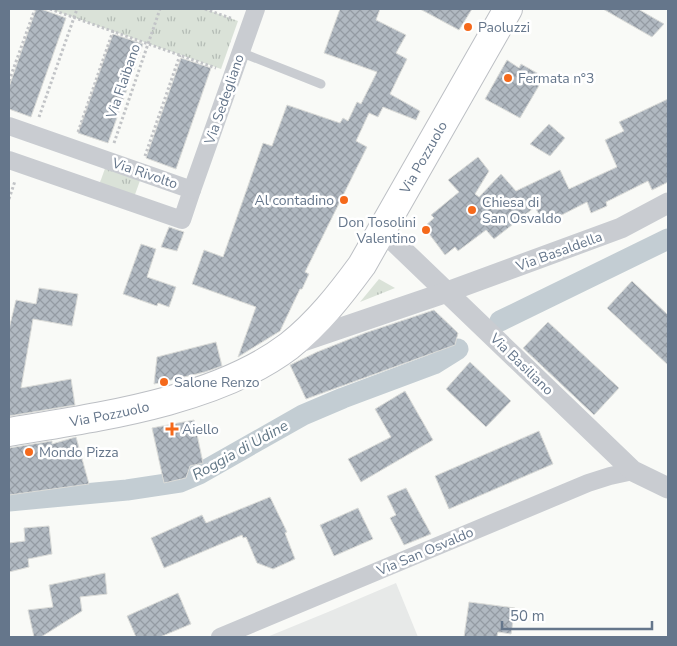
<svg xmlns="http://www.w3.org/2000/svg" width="677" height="646" viewBox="0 0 677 646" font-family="'Nunito Sans',sans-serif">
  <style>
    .built { fill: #e7e9e8 }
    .grass { fill: url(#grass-tufts) }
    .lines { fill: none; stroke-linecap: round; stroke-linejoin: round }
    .canal { stroke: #c3cdd3; stroke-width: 21 }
    .building { fill: url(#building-cross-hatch); stroke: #dbdcd9 }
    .primary-casing { stroke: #bcbfc4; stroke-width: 30 }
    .path { stroke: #c2c4c7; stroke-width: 3; stroke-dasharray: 2.5 2.5; stroke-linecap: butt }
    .service { stroke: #c9ccd1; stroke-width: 9 }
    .minor { stroke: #c9ccd1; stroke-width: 18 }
    .tertiary { stroke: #c9ccd1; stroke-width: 21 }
    .primary { stroke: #fff; stroke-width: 28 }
    .poi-dot { fill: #f5691b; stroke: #fff; stroke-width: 2 }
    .labels { text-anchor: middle; stroke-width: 5; stroke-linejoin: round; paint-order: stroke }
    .poi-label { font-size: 14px; fill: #65768b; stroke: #fff; text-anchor: start }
    .street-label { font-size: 14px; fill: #65768b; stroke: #fff }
    .water-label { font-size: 15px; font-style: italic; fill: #627786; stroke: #fff }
  </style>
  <defs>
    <pattern id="grass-tufts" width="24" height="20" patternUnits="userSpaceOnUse" patternTransform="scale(1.25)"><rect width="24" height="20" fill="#dae2d8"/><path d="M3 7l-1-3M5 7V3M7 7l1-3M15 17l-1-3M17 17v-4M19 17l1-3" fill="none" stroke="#b4bcb5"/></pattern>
    <pattern id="building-cross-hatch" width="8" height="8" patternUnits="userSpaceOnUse" patternTransform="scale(1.25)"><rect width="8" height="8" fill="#b1b9c1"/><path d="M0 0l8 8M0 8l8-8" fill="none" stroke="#949ba3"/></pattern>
  </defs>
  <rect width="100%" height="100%" fill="#f9faf7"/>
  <polygon class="built" points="396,583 418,637 267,637 328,612"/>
  <g class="grass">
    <polygon points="50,9 205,9 238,21 221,69"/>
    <polygon points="108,160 143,172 132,203 97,191"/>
    <polygon points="379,279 395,288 360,302"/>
  </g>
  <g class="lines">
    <g class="canal">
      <polyline points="500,321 668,239"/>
      <polyline points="9,501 127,490 180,482 199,474 303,415 343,398 434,364 458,349"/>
    </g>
  </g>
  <g class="building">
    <polygon points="36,9 41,9 66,18 31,117 9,109 9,87"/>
    <polygon points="340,9 380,9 376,20 406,35 396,53 407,59 390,94 420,111 416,120 383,107 378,117 369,113 356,141 367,147 305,272 309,274 302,289 300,289 280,331 238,357 256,307 192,284 204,250 223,257 263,143 272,146 287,105 340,123 343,118 348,121 357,102 361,104 377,72 324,53"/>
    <polygon points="420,9 472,9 459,30"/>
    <polygon points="603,9 638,9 664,24 652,37"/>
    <polygon points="113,34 143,44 108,143 78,133"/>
    <polygon points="181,58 211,68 176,169 146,158"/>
    <polygon points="507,60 519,68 521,64 544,77 520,118 485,99"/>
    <polygon points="668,99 668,182 652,190 648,181 606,202 607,206 591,213 587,202 544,224 535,207 494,239 486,230 458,251 455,247 445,255 424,227 434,218 431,215 459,192 448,180 478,157 489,171 475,194 479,197 501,174 516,191 560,170 569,189 617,167 605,140 624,131 619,122"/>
    <polygon points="549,124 565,138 550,156 530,144"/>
    <polygon points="169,227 184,232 177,251 161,247"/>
    <polygon points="141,244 156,249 147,277 176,287 169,307 158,303 157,306 123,294"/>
    <polygon points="632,281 668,315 668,365 607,308"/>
    <polygon points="39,288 78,294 72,326 33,319 21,388 71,379 75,405 9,416 9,329 16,300 36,304"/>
    <polygon points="434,310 458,333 455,345 306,399 290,365 317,352 365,333"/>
    <polygon points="548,322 619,388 594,415 523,348"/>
    <polygon points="216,342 222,366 205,372 154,384 157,357"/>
    <polygon points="470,362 511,401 486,427 446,389"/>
    <polygon points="405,391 433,440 361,482 348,459 391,437 375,409"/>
    <polygon points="194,420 203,463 190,466 186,478 164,483 152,428"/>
    <polygon points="539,431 553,464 449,509 435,476"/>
    <polygon points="76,437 89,484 9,495 9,448 52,441 52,444"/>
    <polygon points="406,488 431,534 404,545 390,518 396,515 387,496"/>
    <polygon points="270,497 287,532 285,533 295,559 273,569 257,563 246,537 243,538 242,535 164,568 151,538 202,515 206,523"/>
    <polygon points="358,508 373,539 334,556 320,525"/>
    <polygon points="49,526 52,554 28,559 29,567 9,572 9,543 25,541 24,528"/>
    <polygon points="105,573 107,594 80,597 82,611 41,637 34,637 28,610 53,607 49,585"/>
    <polygon points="178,593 191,624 160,637 136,637 127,616"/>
    <polygon points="469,602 515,608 511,634 498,632 497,637 464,637"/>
  </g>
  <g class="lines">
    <g class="primary-casing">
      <g id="primary">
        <path id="s1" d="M9 432C98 417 215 402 289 346 318 323 340 295 362 265L508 9"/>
      </g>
    </g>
    <g class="path">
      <polyline points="50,9 216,68"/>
      <polyline points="205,9 233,19"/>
      <polyline points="9,81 35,9"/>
      <polyline points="39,117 77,9"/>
      <polyline points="78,132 113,31"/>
      <polyline points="114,143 160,9"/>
      <polyline points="145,156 180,55"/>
      <polyline points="9,199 15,181"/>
    </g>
    <polyline class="service" points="240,52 321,84"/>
    <g class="minor">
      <polyline points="9,126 192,190 182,220 9,160"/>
      <polyline points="192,190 256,9"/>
      <polyline points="220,637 588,483 610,476 633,471"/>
    </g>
    <g class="tertiary">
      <polyline points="382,230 633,471 668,488"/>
      <polyline points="297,343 447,292 621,228 668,203"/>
    </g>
    <use href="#primary" class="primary"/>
  </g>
  <g class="poi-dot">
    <circle cx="468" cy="27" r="5"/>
    <circle cx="508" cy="78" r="5"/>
    <circle cx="344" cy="200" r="5"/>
    <circle cx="472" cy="210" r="5"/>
    <circle cx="426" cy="230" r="5"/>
    <circle cx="164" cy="382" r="5"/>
    <path d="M169.5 421.5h5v5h5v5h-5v5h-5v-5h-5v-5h5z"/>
    <circle cx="29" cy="452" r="5"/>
  </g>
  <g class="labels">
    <g class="poi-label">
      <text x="478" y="32">Paoluzzi</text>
      <text x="518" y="83">Fermata n°3</text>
      <text x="334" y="205" text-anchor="end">Al contadino</text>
      <text x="482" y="207">Chiesa di<tspan x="482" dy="16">San Osvaldo</tspan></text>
      <text x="416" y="227" text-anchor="end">Don Tosolini<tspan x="416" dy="16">Valentino</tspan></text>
      <text x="174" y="387">Salone Renzo</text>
      <text x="182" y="434">Aiello</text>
      <text x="39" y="457">Mondo Pizza</text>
    </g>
    <g class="street-label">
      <text transform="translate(123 81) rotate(-71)" y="5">Via Flaibano</text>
      <text transform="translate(224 99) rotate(-71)" y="5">Via Sedegliano</text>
      <text dy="5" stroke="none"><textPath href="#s1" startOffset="529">Via Pozzuolo</textPath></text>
      <text transform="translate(145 173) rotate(19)" y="5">Via Rivolto</text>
      <text transform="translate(559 251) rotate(-20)" y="5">Via Basaldella</text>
      <text transform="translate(522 364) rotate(44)" y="5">Via Basiliano</text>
      <text dy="5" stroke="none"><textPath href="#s1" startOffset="102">Via Pozzuolo</textPath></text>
      <text transform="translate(425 551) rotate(-23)" y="5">Via San Osvaldo</text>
    </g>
    <g class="water-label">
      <text transform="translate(240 450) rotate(-29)" y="5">Roggia di Udine</text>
    </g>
  </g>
  <rect width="677" height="646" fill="none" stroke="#65768b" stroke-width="20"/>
  <path d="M502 621v8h150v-8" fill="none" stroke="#65768b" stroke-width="2.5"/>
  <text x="510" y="621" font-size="15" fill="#65768b" stroke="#ffffff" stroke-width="4" paint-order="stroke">50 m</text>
</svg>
